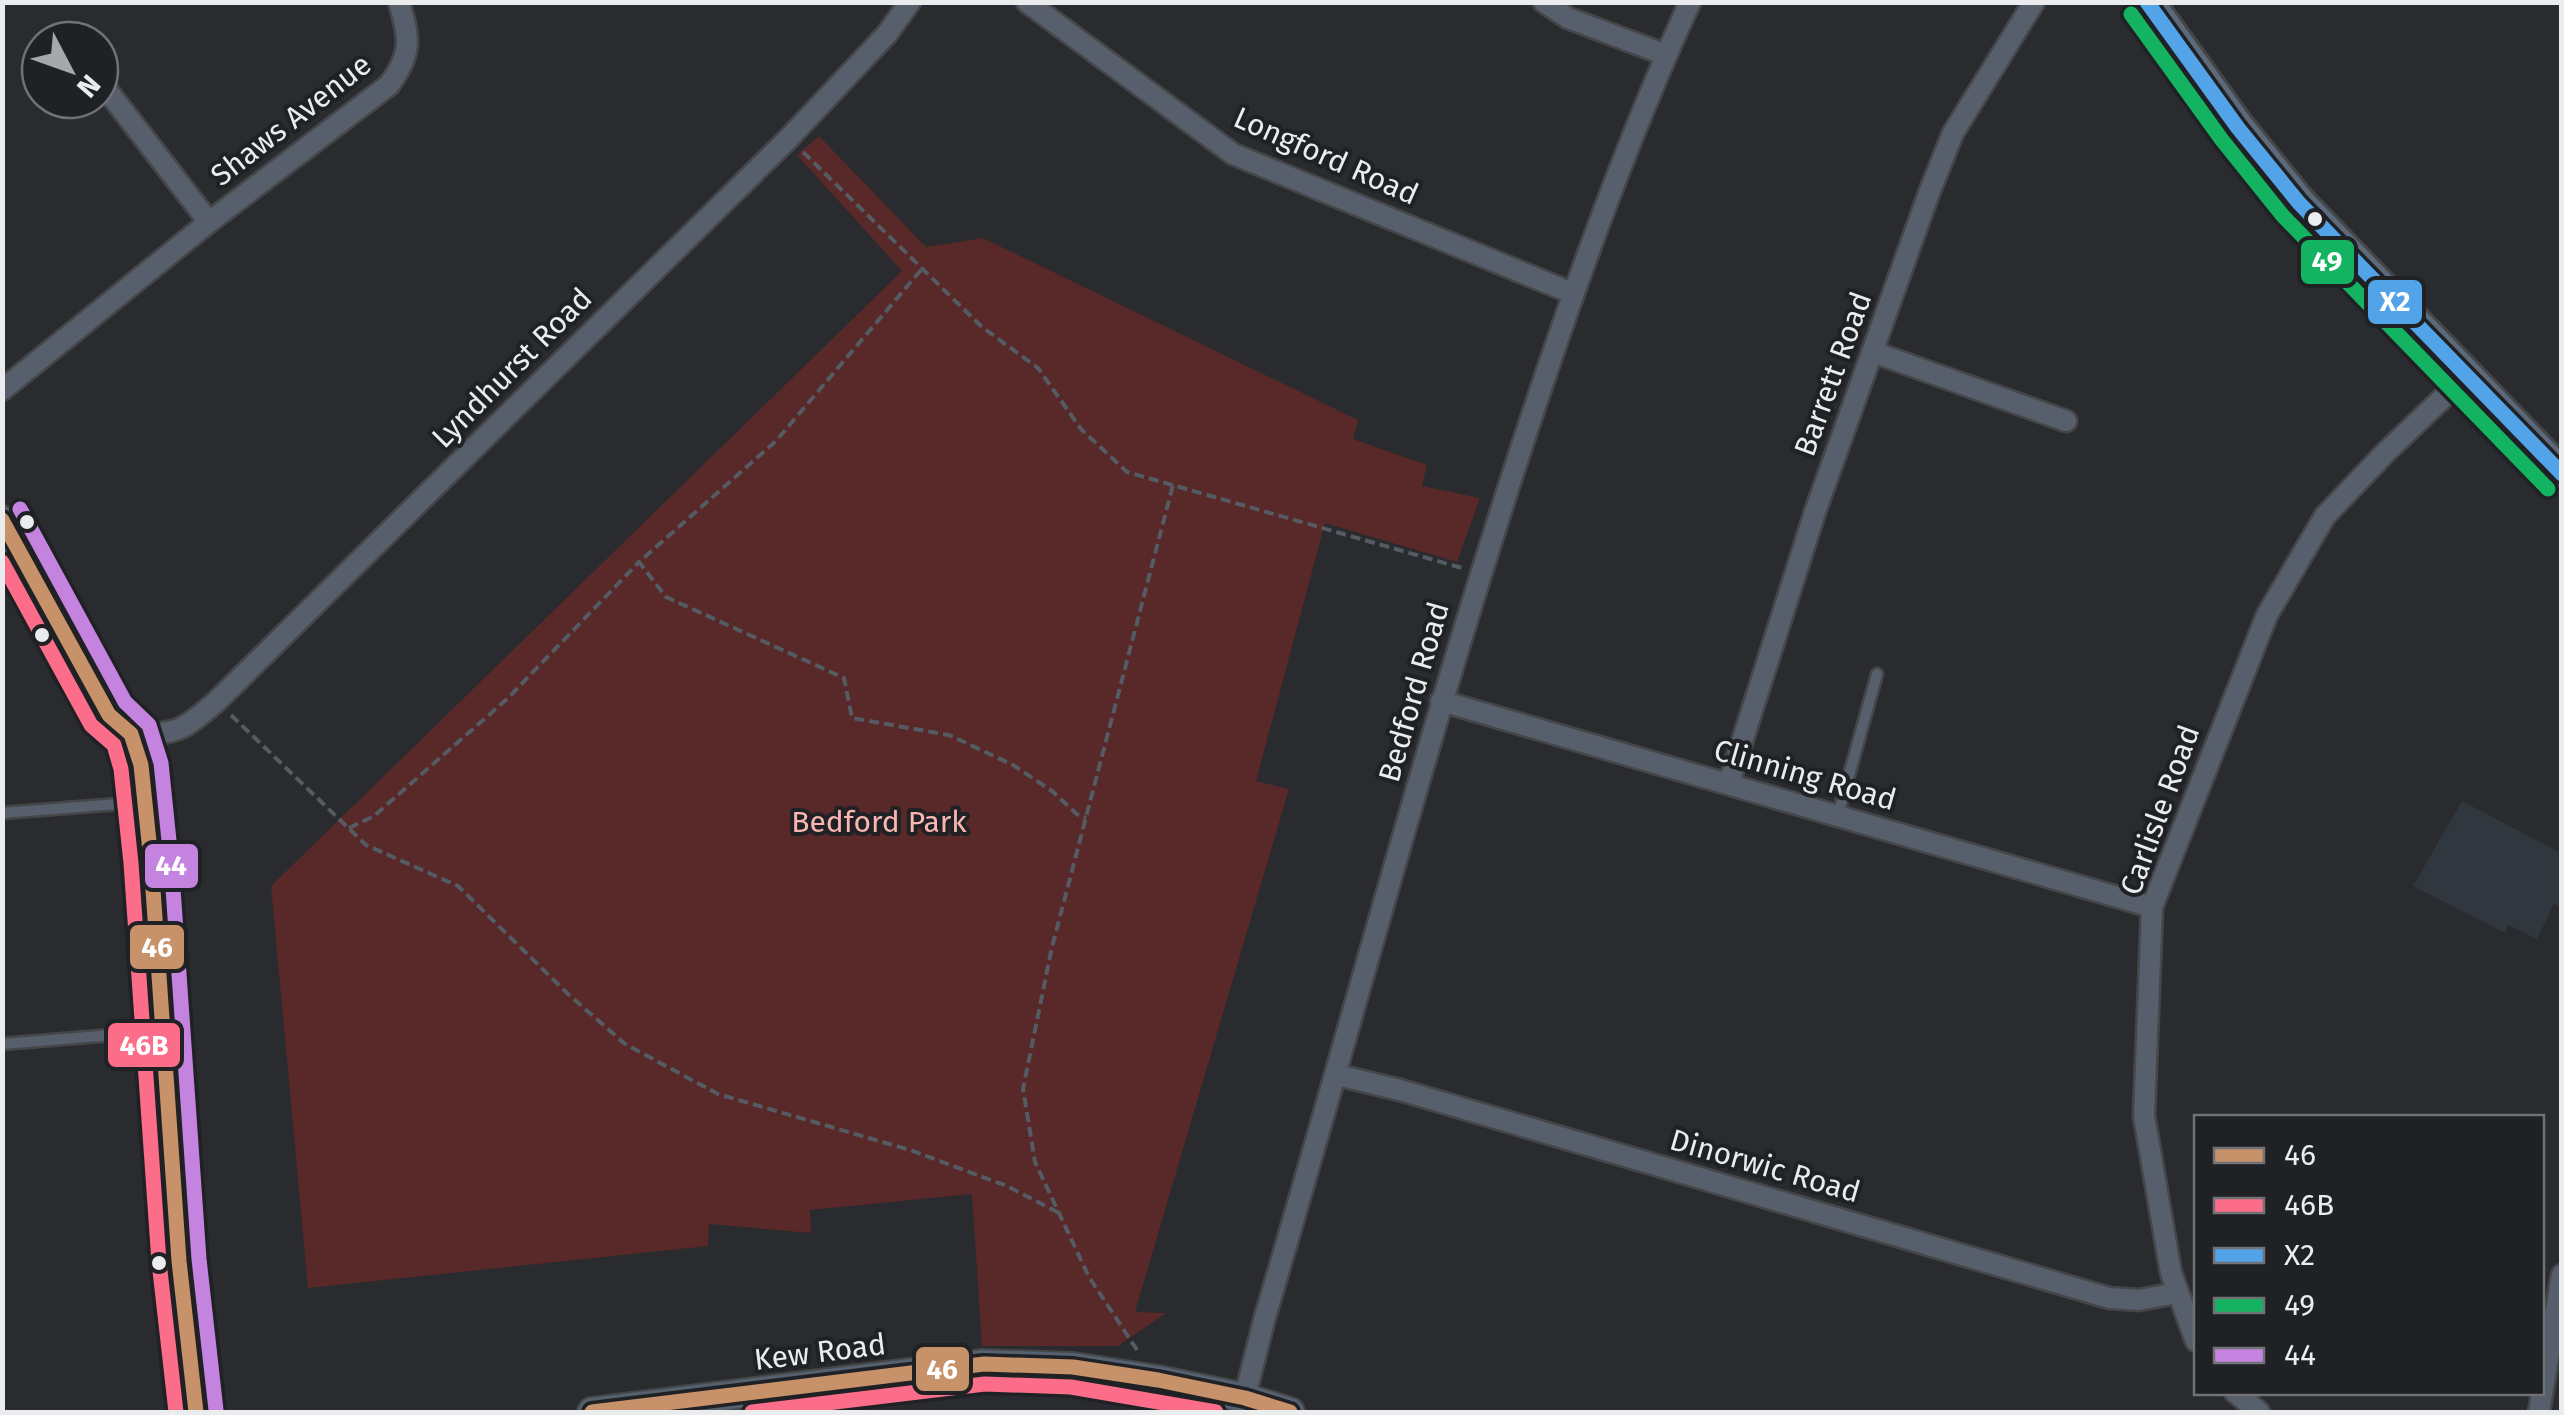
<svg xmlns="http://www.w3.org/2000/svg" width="2564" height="1415" viewBox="0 0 2564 1415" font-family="'Fira Sans',sans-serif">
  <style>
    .built { fill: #30373e }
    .green { fill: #592828 }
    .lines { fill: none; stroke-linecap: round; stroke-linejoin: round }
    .service-casing { stroke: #454648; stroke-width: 15 }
    .minor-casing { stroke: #454648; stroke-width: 25 }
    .tertiary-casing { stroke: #454648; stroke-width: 30 }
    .secondary-casing { stroke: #454648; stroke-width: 32 }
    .primary-casing { stroke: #454648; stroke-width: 38 }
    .path { stroke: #545b63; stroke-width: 4; stroke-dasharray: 10 5; stroke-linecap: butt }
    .service { stroke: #565f6b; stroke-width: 10 }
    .minor { stroke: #565f6b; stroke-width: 20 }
    .tertiary { stroke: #565f6b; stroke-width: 25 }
    .secondary { stroke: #556170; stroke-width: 28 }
    .primary { stroke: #5b697a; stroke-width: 32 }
    .bus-1-casing { stroke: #1f2125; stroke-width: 22 }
    .bus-2-casing { stroke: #1f2125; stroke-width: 22 }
    .bus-3-casing { stroke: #1f2125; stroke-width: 22 }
    .bus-4-casing { stroke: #1f2125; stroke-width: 22 }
    .bus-5-casing { stroke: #1f2125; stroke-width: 22 }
    .bus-1 { stroke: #c7916a; stroke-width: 15 }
    .bus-2 { stroke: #fb6d88; stroke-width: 15 }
    .bus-3 { stroke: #53a3e8; stroke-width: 15 }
    .bus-4 { stroke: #13b361; stroke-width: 15 }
    .bus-5 { stroke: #c483df; stroke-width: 15 }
    .bus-dot { fill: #eaecee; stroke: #1f2125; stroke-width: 4 }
    .labels { text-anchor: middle; stroke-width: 8; stroke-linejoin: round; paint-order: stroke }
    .street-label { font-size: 30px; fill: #eaecee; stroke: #1f2125 }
    .park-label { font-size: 30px; fill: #fbb6b1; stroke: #1f2125 }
    .line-badge { stroke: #1f2125; stroke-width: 4 }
    .badge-label { font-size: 28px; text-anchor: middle; font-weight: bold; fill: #fff }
  </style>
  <rect width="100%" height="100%" fill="#292b2e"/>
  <polygon class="built" points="2462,801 2561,853 2561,907 2554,904 2537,939 2508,925 2505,933 2413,886"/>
  <polygon class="green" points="819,136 926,247 983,238 1358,420 1353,439 1427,465 1422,486 1480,498 1457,562 1325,523 1256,781 1289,789 1135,1312 1166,1313 1118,1346 982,1346 972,1194 810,1210 811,1233 709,1224 708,1246 308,1288 271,886 902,271 797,155"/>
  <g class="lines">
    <g class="service-casing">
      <g id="service">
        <polyline points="2,813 144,802"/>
        <polyline points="1838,815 1877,674"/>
        <polyline points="2,1044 161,1031"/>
      </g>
    </g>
    <g class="minor-casing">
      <g id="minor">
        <polyline points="1027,2 1233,154 1572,293"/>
        <polyline points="1544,2 1568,18 1666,55"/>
        <polyline points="103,85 209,222"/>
        <polyline points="1873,352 2066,421"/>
        <path d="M2 390 209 222 389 85C412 54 410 39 399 2"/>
        <polyline points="1441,701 2152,907"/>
        <path d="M131 734C178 735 183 730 217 701L789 138 887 34 910 2"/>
        <polyline points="1729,783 1815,512 1929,193 1953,133 2034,2"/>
        <polyline points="1337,1075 1400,1090 2109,1298 2139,1300 2177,1293"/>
        <polyline points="2196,1341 2171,1273 2144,1116 2152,907 2267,615 2325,516 2385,453 2466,376"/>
        <polyline points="2235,1392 2259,1412"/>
        <path d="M1241 1412 1265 1317C1350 1030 1426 740 1519 455 1569 302 1623 149 1690 2"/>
        <polyline points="2539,1412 2562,1275"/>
      </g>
    </g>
    <g class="tertiary-casing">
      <polyline id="tertiary" points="2,519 109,715 131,734 141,765 151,861 179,1261 196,1412"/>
    </g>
    <g class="secondary-casing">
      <polyline id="secondary" points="592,1412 984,1364 1073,1367 1158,1380 1245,1398 1290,1412"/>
    </g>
    <g class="primary-casing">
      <polyline id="primary" points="2147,2 2238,128 2299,203 2562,475"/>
    </g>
    <g class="path">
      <polyline points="803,152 982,327 1038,368 1081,429 1127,472 1462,568"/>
      <polyline points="921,270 776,441 639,562 666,597 844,678 852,718 949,735 1013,765 1052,791 1079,816 1086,818"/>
      <polyline points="231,715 366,845 458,886 568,994 625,1044 718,1094 910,1150 1007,1186 1059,1213"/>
      <polyline points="349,828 374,816 507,699 639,562"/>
      <polyline points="1137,1350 1089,1277 1035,1162 1023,1089 1052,947 1173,485"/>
    </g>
    <use href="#service" class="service"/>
    <use href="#minor" class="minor"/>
    <use href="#tertiary" class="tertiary"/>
    <use href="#secondary" class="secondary"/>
    <use href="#primary" class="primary"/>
    <g class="bus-1-casing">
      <g id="bus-1">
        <polyline points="2,520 109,715 131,734 141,765 151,861 179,1261 196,1412"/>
        <polyline points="592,1412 984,1364 1073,1367 1158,1380 1245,1398 1290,1412"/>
      </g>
    </g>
    <g class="bus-2-casing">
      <g id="bus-2">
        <polyline points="2,562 91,725 114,745 121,769 131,863 159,1262 176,1412"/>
        <polyline points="752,1412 985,1384 1071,1387 1216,1412"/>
      </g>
    </g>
    <g class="bus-3-casing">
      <polyline id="bus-3" points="2147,2 2238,128 2299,203 2562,474"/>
    </g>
    <g class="bus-4-casing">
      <polyline id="bus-4" points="2131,14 2222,140 2283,216 2548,489"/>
    </g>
    <g class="bus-5-casing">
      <polyline id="bus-5" points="20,509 125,702 149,725 161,763 171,860 199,1259 216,1410"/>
    </g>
    <use href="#bus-1" class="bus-1"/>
    <use href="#bus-2" class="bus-2"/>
    <use href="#bus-3" class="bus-3"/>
    <use href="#bus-4" class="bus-4"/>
    <use href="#bus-5" class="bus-5"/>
  </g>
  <g class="bus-dot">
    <circle cx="2315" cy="219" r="9"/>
    <circle cx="27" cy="522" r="9"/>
    <circle cx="42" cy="635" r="9"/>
    <circle cx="159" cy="1263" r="9"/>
  </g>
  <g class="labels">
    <g class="street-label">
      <text transform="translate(291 120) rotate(-38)" y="10">Shaws Avenue</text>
      <text transform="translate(1326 156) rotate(24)" y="10">Longford Road</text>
      <text transform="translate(512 368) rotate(-45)" y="10">Lyndhurst Road</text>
      <text transform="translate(1833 374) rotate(-70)" y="10">Barrett Road</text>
      <text transform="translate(1414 692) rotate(-74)" y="10">Bedford Road</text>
      <text transform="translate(1805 775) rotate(16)" y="10">Clinning Road</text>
      <text transform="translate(2160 810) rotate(-70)" y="10">Carlisle Road</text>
      <text transform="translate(1765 1166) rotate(16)" y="10">Dinorwic Road</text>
      <text transform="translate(820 1352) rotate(-7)" y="10">Kew Road</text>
    </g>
    <g class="park-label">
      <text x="879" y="832">Bedford Park</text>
    </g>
  </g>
  <g class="line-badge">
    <rect x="2299" y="238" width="57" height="48" rx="10" fill="#13b361"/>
    <rect x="2366" y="278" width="58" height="48" rx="10" fill="#53a3e8"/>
    <rect x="143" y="842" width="57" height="48" rx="10" fill="#c483df"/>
    <rect x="128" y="923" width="58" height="48" rx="10" fill="#c7916a"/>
    <rect x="106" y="1021" width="76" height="48" rx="10" fill="#fb6d88"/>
    <rect x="914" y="1345" width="57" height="48" rx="10" fill="#c7916a"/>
  </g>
  <g class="badge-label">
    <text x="2327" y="271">49</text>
    <text x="2395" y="311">X2</text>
    <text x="171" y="875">44</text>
    <text x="157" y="957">46</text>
    <text x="144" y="1055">46B</text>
    <text x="942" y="1379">46</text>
  </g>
  <rect width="2564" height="1415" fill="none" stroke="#eaecee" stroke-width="10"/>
  <rect x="2194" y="1115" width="350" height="280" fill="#1f2125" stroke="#707275" stroke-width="2.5"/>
  <rect x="2214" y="1148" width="50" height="15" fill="#c7916a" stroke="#707275" stroke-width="2.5"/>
  <text x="2284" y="1165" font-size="30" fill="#eaecee">46</text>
  <rect x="2214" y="1198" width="50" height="15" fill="#fb6d88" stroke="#707275" stroke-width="2.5"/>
  <text x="2284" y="1215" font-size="30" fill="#eaecee">46B</text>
  <rect x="2214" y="1248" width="50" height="15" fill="#53a3e8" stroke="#707275" stroke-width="2.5"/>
  <text x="2284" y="1265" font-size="30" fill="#eaecee">X2</text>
  <rect x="2214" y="1298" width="50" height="15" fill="#13b361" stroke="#707275" stroke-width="2.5"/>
  <text x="2284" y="1315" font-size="30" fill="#eaecee">49</text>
  <rect x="2214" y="1348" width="50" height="15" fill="#c483df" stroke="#707275" stroke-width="2.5"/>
  <text x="2284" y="1365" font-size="30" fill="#eaecee">44</text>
  <g transform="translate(70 70) rotate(131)"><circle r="48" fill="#1f2125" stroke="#707275" stroke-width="2.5"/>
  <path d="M0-8L18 38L0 25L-18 38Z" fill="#a6a8ab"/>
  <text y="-15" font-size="28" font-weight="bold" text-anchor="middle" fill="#eaecee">N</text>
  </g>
</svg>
